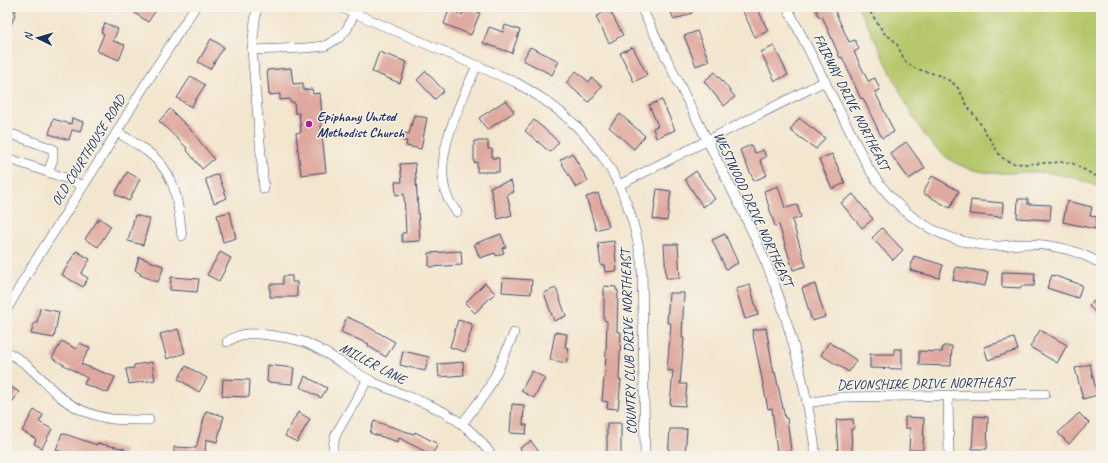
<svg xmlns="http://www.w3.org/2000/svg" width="1108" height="463" viewBox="0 0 1108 463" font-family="Caveat,sans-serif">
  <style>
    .green { fill: #b5c76a; stroke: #687b64 }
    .building { fill: #dfa89e }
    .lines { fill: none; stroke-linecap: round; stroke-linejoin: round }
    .minor-casing { stroke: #3b4a6f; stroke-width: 10 }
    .path { stroke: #3b4a6f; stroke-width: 1.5; stroke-dasharray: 3 3; stroke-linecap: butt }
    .minor { stroke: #fff; stroke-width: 9 }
    .poi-dot { fill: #b5179e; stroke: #f7f3e8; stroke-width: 1.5 }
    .labels { text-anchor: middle; stroke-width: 3; stroke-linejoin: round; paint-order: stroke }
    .street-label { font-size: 14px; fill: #1b2f5e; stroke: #f7f3e8 }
    .poi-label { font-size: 14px; font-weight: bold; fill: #1b2f5e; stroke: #f7f3e8; text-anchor: start }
  </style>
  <rect width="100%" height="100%" fill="#f7f3e8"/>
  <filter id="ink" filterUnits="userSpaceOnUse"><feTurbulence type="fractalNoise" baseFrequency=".025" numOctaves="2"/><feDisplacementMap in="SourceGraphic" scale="8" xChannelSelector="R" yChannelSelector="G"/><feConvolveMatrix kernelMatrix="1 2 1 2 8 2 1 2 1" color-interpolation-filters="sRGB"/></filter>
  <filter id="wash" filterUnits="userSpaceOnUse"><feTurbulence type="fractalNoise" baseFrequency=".012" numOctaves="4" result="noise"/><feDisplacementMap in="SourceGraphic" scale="16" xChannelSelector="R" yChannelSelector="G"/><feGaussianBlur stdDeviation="0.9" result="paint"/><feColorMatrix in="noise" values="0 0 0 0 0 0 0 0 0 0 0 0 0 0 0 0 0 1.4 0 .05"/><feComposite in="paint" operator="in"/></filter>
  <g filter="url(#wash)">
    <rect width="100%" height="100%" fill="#f3e6cf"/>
    <path class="green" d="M858 7H1101V188C1080 178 1057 173 1033 172 1020 172 1007 174 993 173 935 169 918 127 895 81 883 56 871 32 858 7Z"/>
    <g id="blocks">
      <g class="building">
        <polygon points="126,7 158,7 148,22"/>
        <polygon points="465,7 480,13 471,35 444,24 449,10 462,15"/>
        <polygon points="669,7 690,7 692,13 674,20"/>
        <polygon points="741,7 757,7 768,31 755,37"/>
        <polygon points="815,7 833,7 849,42 855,40 859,49 854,52 868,81 875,78 880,90 875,92 894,132 882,138 863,98 861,99 842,57 840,58 822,16 819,17"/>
        <polygon points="7,8 16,11 8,34 7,34"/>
        <polygon points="609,9 623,35 609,43 596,17"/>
        <polygon points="105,23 118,29 113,41 125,45 119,60 97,51 104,34 101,32"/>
        <polygon points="505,25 520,30 512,53 483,43 489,27 503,32"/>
        <polygon points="697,31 709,61 696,66 684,36"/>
        <polygon points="211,39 224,47 210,69 198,62"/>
        <polygon points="774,46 788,75 775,81 761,52"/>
        <polygon points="530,47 559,61 552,75 523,60"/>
        <polygon points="633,47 647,75 634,82 620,53"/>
        <polygon points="379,52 407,62 400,83 372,72"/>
        <polygon points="291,68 293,84 303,83 303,90 312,89 313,94 320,93 322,116 320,116 326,172 301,175 296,133 301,132 299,113 295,113 294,102 290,102 290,99 280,100 280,94 269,95 267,70"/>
        <polygon points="426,71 444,91 435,99 417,80"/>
        <polygon points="576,71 589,82 592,78 602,86 589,102 566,83"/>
        <polygon points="715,72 735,97 724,106 704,81"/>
        <polygon points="191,76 205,85 191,107 177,98"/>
        <polygon points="506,100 514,112 487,130 479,118"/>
        <polygon points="662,100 675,130 656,138 653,128 658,126 649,105"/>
        <polygon points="170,109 190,129 214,159 202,169 186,149 187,148 159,121"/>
        <polygon points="620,114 645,136 634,149 609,127"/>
        <polygon points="414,115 427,118 421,149 406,146 407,141 403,141 405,133 409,134"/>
        <polygon points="72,118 83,122 80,132 72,130 69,140 49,134 53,119 71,124"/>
        <polygon points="799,118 825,138 816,149 790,130"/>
        <polygon points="534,120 559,142 550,152 525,131"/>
        <polygon points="474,141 488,141 488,149 492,149 492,158 499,158 499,172 477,172 477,162 474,163"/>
        <polygon points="906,142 925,168 909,179 890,153"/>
        <polygon points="751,145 755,153 763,150 766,157 760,160 767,175 754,181 740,150"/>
        <polygon points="572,153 588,181 576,188 560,160"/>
        <polygon points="832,154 845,183 832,189 819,159"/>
        <polygon points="415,163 420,241 402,242 402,233 406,233 404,194 396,195 395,182 402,182 400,164"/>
        <polygon points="696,171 715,199 703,207 685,179"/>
        <polygon points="127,172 140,179 129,201 115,194"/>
        <polygon points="218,174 227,198 214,203 206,182 206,179"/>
        <polygon points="932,176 959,191 950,208 923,193"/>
        <polygon points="511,181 514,192 507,194 512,215 498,219 490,187"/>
        <polygon points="778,186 785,208 797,205 801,217 792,220 806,266 793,270 779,225 775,226 764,191"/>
        <polygon points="657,189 671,191 667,221 653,219"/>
        <polygon points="598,193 609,226 596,230 586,197"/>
        <polygon points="853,194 873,219 862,228 841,203"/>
        <polygon points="1018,199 1028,199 1028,204 1051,205 1050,220 1017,218"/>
        <polygon points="971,200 1003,203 1002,217 969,214"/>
        <polygon points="1067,201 1092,207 1090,216 1097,217 1095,229 1063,222"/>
        <polygon points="230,212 236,238 223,242 217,215"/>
        <polygon points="135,215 150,219 143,245 128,241"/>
        <polygon points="99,218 111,226 98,247 85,239"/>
        <polygon points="882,228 903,250 893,260 872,238"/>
        <polygon points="501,234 506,247 502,248 504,253 496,256 495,253 480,258 474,244"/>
        <polygon points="725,234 738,263 726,269 712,240"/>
        <polygon points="614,241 617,271 605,272 604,265 601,266 598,243"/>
        <polygon points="664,244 678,244 680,278 666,278"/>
        <polygon points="76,251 90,259 81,274 88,278 83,287 62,275"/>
        <polygon points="461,251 462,265 429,267 429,253"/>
        <polygon points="220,252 231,258 219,281 207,275"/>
        <polygon points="914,256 943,265 939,278 910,270"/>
        <polygon points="139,257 163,266 163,269 158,282 140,275 141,274 135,270"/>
        <polygon points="956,267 988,272 985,286 953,280"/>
        <polygon points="1002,272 1035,273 1034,286 1021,286 1021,288 1002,287"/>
        <polygon points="1052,275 1082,285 1078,298 1047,288"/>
        <polygon points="283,276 292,276 292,282 297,282 297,297 270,297 270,284 283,284"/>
        <polygon points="171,277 199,279 197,292 170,290"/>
        <polygon points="503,278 532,280 531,294 502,292"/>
        <polygon points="485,283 495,293 475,313 465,303"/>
        <polygon points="815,284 825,317 812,321 802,288"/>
        <polygon points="750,285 758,315 745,319 736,289"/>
        <polygon points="604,286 616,287 616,290 618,290 617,332 621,332 619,380 621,380 618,409 607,408 608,402 602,401 604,378 605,378 607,321 604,320"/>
        <polygon points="556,288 566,316 554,321 544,293"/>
        <polygon points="669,293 684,293 682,338 684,338 680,384 687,384 685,406 670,405 673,371 667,370 671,323 667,323"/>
        <polygon points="1101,294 1101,318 1089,306"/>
        <polygon points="40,308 59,312 54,338 31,334 34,323 37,323"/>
        <polygon points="347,317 363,324 395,342 386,357 368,346 369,344 341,332"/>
        <polygon points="458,320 472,324 472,328 465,352 450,347"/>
        <polygon points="766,328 774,373 775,372 785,418 787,418 791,451 777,453 772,408 768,409 758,359 752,330"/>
        <polygon points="178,329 185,353 167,359 160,334"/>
        <polygon points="1040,330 1067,345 1057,363 1030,347"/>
        <polygon points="555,332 567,334 565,347 569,348 566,363 550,360"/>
        <polygon points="1014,338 1018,350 988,360 984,347"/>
        <polygon points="62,341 76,349 80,343 90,348 81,364 115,377 108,393 84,384 87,378 52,358"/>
        <polygon points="829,342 856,360 849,372 821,355"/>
        <polygon points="943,346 952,346 951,366 919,365 919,351 942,352"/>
        <polygon points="894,349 902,349 902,369 870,368 870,354 894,354"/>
        <polygon points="403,351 429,357 425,371 400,365"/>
        <polygon points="152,362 155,380 129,384 126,369 134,368 134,365"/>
        <polygon points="463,362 464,375 439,377 438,364"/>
        <polygon points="1090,364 1097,395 1083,399 1075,368"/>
        <polygon points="268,365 294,368 292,384 267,382"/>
        <polygon points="186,366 207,378 199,392 178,379"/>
        <polygon points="532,371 545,378 534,398 521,391"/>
        <polygon points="305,376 327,388 321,398 300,387"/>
        <polygon points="223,379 250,380 249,397 222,396"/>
        <polygon points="7,384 19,392 7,410"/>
        <polygon points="512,404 524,405 523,425 527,425 526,434 510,433"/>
        <polygon points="34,410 43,415 39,422 52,429 42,448 34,444 36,439 22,431"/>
        <polygon points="206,411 224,416 217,442 206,439 205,456 174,456 174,447 196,448"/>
        <polygon points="298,412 310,419 297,442 285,436"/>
        <polygon points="1079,413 1089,423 1069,444 1058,433"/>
        <polygon points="974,416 988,417 987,449 972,449"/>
        <polygon points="905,417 924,418 923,450 909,450 910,428 905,428"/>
        <polygon points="853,419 854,429 851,429 852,451 838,452 836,420"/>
        <polygon points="374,421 414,434 415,432 438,444 432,455 399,438 398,442 370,433"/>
        <rect x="607" y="423" width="14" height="33"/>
        <polygon points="670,429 687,429 685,456 668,456"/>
        <polygon points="62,433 97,445 97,443 125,449 124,456 74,456 56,450"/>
        <polygon points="531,441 542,456 526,456 520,448"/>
      </g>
    </g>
  </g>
  <g filter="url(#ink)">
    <use href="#blocks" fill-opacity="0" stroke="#3b4a6f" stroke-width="1"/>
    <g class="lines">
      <g class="minor-casing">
        <g id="minor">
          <polyline points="257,7 255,20 252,50 264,189"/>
          <path d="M340 7 515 82C592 124 631 180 642 268L645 456"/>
          <path d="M641 7C667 59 693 112 719 164 741 208 763 251 779 297 796 349 809 402 816 456"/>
          <path d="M787 7 869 169C899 215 940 244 997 246 1006 246 1016 244 1025 244 1051 244 1078 250 1101 264"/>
          <polyline points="252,50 306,48 325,46 340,37 347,29 357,7"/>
          <path d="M117 132C135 143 156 154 167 173 178 191 179 215 182 236"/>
          <polyline points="7,143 9,135 14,135 53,149 53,159 48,172"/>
          <polyline points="7,158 68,179 83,186"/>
          <polyline points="619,185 825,81"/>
          <path d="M457 212C452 206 448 200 446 193 433 154 462 101 477 65"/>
          <polyline points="7,309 32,266 103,155 143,88 195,7"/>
          <path d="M227 342C241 332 251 333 268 335 280 337 292 338 304 342 329 352 351 371 375 383 393 391 411 397 429 405 454 415 477 434 492 456"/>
          <path d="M7 352C28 363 39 377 56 393 71 407 92 416 112 419 124 420 136 420 149 420"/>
          <polyline points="948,395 949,456"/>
          <polyline points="807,403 843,397 1045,394"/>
          <polyline points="462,424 487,391 497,372 514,333"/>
          <polyline points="333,456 333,445 336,434 368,379"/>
        </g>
      </g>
      <polyline class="path" points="867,7 884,33 896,42 902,55 906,62 914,68 941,76 952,82 958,88 968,107 978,120 999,154 1005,160 1013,163 1025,164 1064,162 1072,163 1101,179"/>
      <use href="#minor" class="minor"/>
    </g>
  </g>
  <circle class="poi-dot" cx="309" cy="124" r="4"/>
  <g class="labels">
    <g class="street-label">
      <text transform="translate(852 102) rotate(63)" y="5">FAIRWAY DRIVE NORTHEAST</text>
      <text transform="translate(88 150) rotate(-58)" y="5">OLD COURTHOUSE ROAD</text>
      <text transform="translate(754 209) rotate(65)" y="5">WESTWOOD DRIVE NORTHEAST</text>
      <text transform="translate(628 342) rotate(-92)" y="5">COUNTRY CLUB DRIVE NORTHEAST</text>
      <text transform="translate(373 363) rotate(28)" y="5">MILLER LANE</text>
      <text transform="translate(925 383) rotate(-1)" y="5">DEVONSHIRE DRIVE NORTHEAST</text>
    </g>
    <g class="poi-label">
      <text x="317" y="121">Epiphany United<tspan x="317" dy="16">Methodist Church</tspan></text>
    </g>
  </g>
  <rect width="1108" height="463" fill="none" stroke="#f7f3e8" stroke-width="24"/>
  <g transform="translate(38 38) rotate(275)" stroke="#f7f3e8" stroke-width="3" paint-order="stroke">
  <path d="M0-3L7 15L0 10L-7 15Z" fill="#1b2f5e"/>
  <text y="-6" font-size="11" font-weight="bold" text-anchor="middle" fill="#1b2f5e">N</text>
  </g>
</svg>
